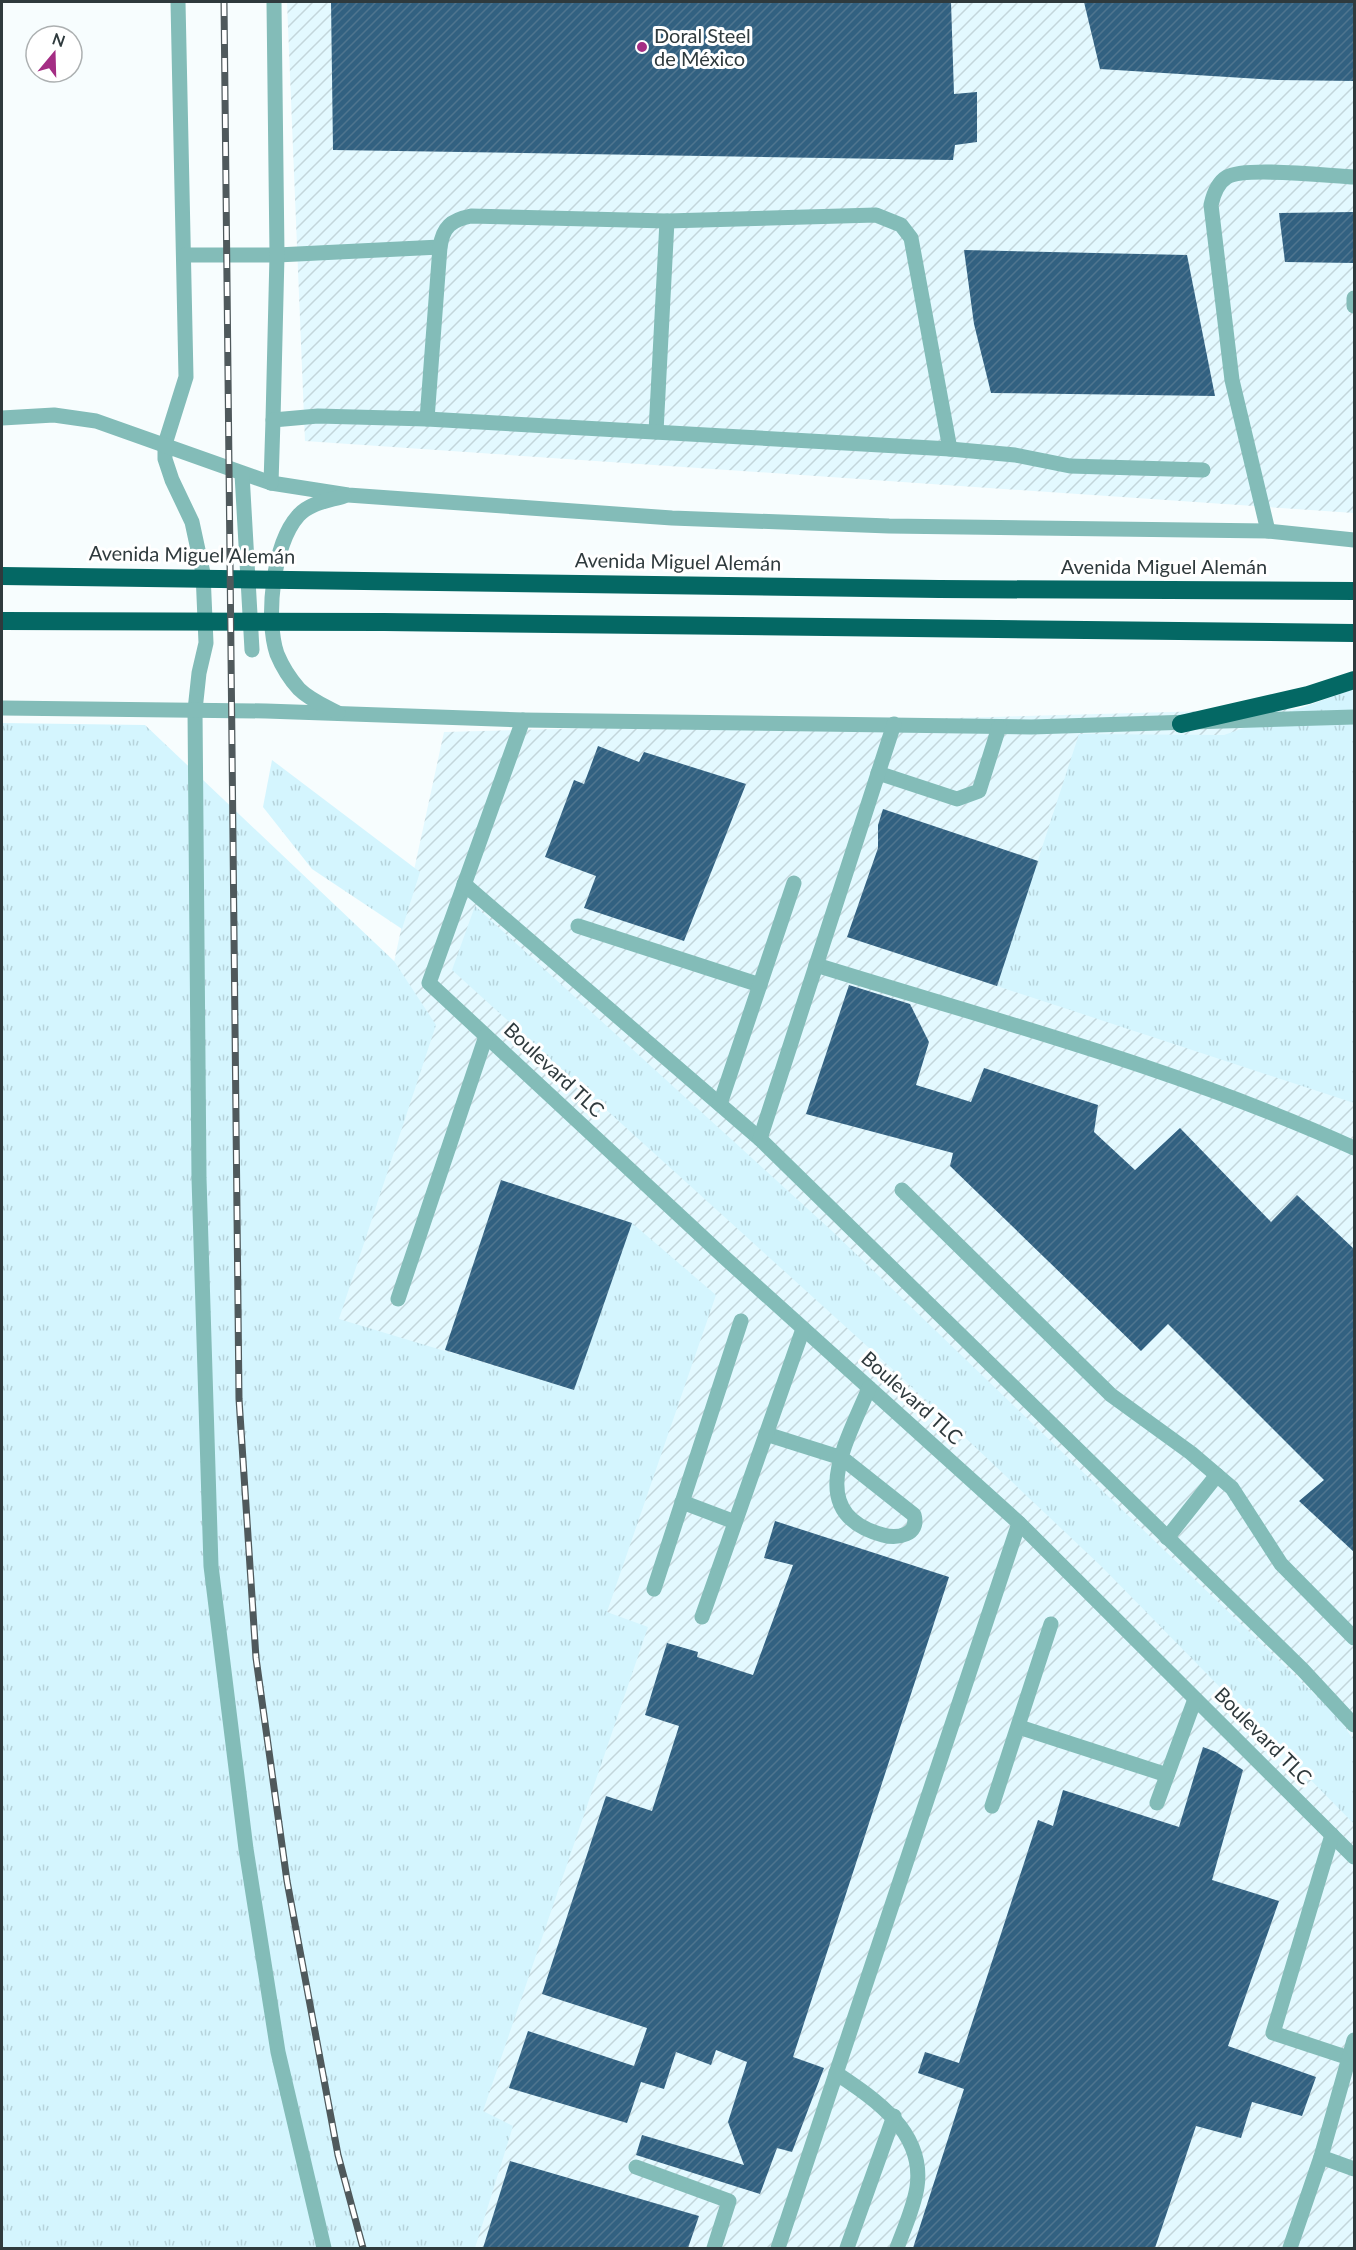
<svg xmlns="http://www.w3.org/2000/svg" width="1356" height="2250" viewBox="0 0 1356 2250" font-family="Lato,sans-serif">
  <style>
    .industrial { fill: url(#industrial-furrows) }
    .grass { fill: url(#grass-tufts) }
    .building { fill: url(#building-hatch) }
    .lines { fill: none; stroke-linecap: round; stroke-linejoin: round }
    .minor { stroke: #83bcb8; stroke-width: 15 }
    .highway { stroke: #046864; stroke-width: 18 }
    .rail-casing { stroke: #4f595c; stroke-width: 7 }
    .rail { stroke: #fff; stroke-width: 4.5; stroke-dasharray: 14; stroke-linecap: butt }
    .poi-dot { fill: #a42d84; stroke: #fff; stroke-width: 2 }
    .labels { text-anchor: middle; stroke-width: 6; stroke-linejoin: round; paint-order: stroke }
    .poi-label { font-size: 20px; fill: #2f3a3d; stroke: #fff; text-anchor: start }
    .street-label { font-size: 20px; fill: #2f3a3d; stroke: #fff }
  </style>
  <defs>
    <pattern id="industrial-furrows" width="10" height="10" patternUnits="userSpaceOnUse" patternTransform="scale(1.5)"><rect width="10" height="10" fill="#e3f9ff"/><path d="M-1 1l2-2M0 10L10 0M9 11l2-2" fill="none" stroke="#c3d6db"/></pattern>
    <pattern id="grass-tufts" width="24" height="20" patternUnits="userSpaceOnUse" patternTransform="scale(1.5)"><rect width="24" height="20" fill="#d4f5fe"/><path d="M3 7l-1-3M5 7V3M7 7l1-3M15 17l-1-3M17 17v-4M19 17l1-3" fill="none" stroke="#b6d3db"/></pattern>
    <pattern id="building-hatch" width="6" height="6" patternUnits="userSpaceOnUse" patternTransform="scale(1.5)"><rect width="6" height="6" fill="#326181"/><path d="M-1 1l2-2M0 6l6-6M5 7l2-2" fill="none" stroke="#4f758f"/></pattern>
  </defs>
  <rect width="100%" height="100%" fill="#f7fdfe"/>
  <g class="industrial">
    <polygon points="287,2 1354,2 1354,513 305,441"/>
    <polygon points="1354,707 1354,2248 426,2248 290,1268 394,962 444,732"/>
  </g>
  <g class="grass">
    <polygon points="1354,689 1354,1103 997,986 1079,734 1224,735"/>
    <polygon points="2,723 145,725 394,961 436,1025 339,1319 574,1390 632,1223 716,1295 607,1612 648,1627 483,2111 513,2126 475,2248 2,2248"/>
    <polygon points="272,760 420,872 402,929 312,869 263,807"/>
    <polygon points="475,906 831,1230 1339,1718 1354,1741 1354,1824 1102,1567 900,1376 452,970"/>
  </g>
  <g class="building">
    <polygon points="331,2 951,2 954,94 977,92 977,142 955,145 953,160 333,150"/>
    <polygon points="1084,2 1354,2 1354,81 1278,80 1100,69"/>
    <polygon points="1354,212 1354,263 1285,262 1279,213"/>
    <polygon points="964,250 1187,255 1215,396 991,393 974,324"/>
    <polygon points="598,746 639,762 644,752 746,784 684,941 584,908 596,876 545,857 574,780 584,784"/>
    <polygon points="883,809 1038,861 997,986 847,937 878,848 878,825"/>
    <polygon points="849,985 910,1004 929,1042 916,1085 971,1102 984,1068 1098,1105 1094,1132 1135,1170 1180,1128 1271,1222 1297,1195 1354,1249 1354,1552 1299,1501 1324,1480 1168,1324 1141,1351 950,1166 953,1153 806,1114"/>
    <polygon points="501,1180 632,1223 574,1390 445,1350"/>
    <polygon points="775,1521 949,1577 793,2057 824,2068 792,2152 777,2148 760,2194 636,2155 642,2135 744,2165 728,2122 747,2062 716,2050 711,2065 676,2052 664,2089 641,2082 627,2123 509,2088 528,2031 634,2066 647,2028 542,1994 606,1796 652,1811 679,1726 645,1715 667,1643 698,1652 697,1657 753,1675 793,1565 764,1558"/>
    <polygon points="1203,1747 1216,1752 1243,1770 1212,1880 1279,1901 1228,2046 1316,2077 1302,2116 1252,2102 1241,2138 1196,2126 1155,2248 913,2248 964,2089 918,2073 925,2052 959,2063 1038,1820 1053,1826 1063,1790 1179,1827"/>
    <polygon points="510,2161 699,2216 688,2248 483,2248"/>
  </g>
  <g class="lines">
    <g class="minor">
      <polyline points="178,2 186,377 165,444 165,459 172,480 192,522 203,573 206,643 199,673 195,710 199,1178 211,1566 246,1849 278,2052 324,2248"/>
      <polyline points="185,255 277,255 440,247"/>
      <polyline points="1354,298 1354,306"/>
      <polyline points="2,418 54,415 96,421 271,483 348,495 672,518 889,526 1268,531 1354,540"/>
      <path d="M427 419 440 247C443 227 451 220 471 216L667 221 876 215 901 225 911 238 950 449"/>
      <polyline points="273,420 277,255 274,2"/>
      <polyline points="656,432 667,221"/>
      <polyline points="242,474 252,650"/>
      <polyline points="271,483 273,420 318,416 427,419 950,449 1015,455 1070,466 1203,470"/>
      <path d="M1268 531 1232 380 1211 205C1213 196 1217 183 1227 177 1245 166 1330 176 1354 177"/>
      <polyline points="2,708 266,711 523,720 1031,727 1354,717"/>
      <path d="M338 713C325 706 310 700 299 689 290 679 282 666 277 654 265 619 273 544 298 516 309 503 328 501 344 496"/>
      <polyline points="523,720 429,983 724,1257 1019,1523 1354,1857"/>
      <polyline points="878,773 957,799 979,791 999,727"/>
      <polyline points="464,884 760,1139 1303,1670 1354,1725"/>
      <polyline points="578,926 760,985"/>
      <path d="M816 965C997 1021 1182 1070 1354 1148"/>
      <polyline points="720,1104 794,883"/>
      <polyline points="760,1139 894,724"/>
      <polyline points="902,1190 1111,1395 1191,1453 1232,1488 1281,1564 1354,1638"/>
      <polyline points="398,1299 486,1036"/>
      <path d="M766 1434 842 1458 914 1515C920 1535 897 1539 883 1535 802 1513 848 1440 869 1388"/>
      <polyline points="682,1502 735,1522"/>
      <polyline points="1167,1538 1217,1475"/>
      <polyline points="654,1589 741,1321"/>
      <polyline points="702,1617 803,1329"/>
      <polyline points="1019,1727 1167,1775"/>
      <polyline points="1157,1803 1195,1699"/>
      <polyline points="992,1806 1051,1624"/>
      <polyline points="1332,1835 1273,2033 1349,2058"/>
      <path d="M836 2073C875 2099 925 2132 917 2187 914 2207 904 2229 897 2248"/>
      <polyline points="1321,2157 1354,2169"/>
      <polyline points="636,2167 729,2201 714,2248"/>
      <polyline points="778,2248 1019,1523"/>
      <polyline points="847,2248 894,2116"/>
      <polyline points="1290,2248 1321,2157 1354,2040"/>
    </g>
    <g class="highway">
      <polyline points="2,576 939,589 1354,591"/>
      <polyline points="2,621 384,622 1354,633"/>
      <polyline points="1181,724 1308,695 1354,680"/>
    </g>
    <g class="rail-casing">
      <polyline id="rail" points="224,2 239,1399 256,1658 287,1881 338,2155 363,2248"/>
    </g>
    <use href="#rail" class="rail"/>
  </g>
  <circle class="poi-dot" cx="642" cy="47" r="6"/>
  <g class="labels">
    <g class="poi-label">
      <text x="654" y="43">Doral Steel<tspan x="654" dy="23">de México</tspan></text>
    </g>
    <g class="street-label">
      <text transform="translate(192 555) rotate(1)" y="7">Avenida Miguel Alemán</text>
      <text transform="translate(678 562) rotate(1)" y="7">Avenida Miguel Alemán</text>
      <text x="1164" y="574">Avenida Miguel Alemán</text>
      <text transform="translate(554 1070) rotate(43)" y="7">Boulevard TLC</text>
      <text transform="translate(912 1398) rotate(42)" y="7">Boulevard TLC</text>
      <text transform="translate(1263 1736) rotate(45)" y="7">Boulevard TLC</text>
    </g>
  </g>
  <rect width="1356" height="2250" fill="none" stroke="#2f3a3d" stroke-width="6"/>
  <g transform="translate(54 54) rotate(19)"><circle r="28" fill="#ffffff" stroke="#acb0b1" stroke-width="1.5"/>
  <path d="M0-4.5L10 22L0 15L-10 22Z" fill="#a42d84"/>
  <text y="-9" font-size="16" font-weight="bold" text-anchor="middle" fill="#2f3a3d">N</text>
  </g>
</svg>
